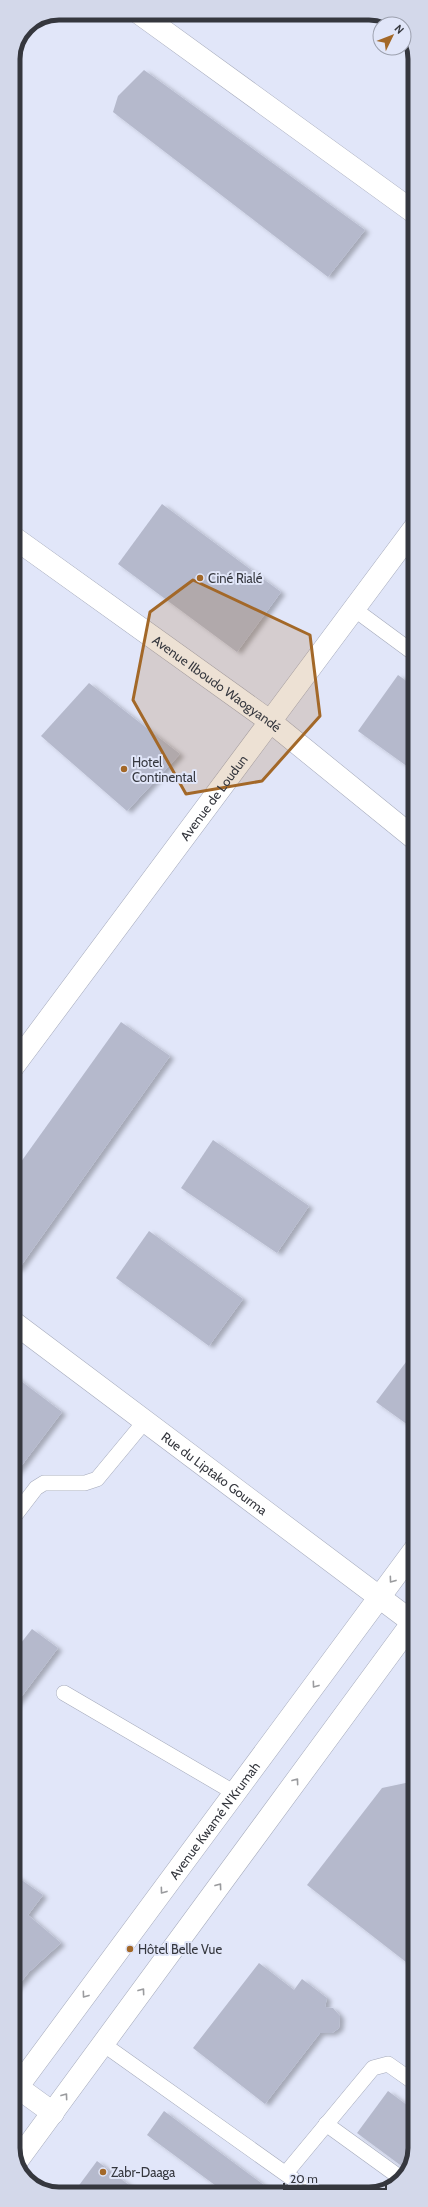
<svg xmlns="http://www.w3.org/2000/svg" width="428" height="2207" viewBox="0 0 428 2207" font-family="Cabin,sans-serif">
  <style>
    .building { fill: #b5b9cc; filter: url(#shadow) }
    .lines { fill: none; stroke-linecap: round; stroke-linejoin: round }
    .service-casing { stroke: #a5aabb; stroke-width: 16 }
    .minor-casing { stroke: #a5aabb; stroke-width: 23 }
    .primary-casing { stroke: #a5aabb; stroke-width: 23 }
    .service { stroke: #fff; stroke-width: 15 }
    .minor { stroke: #fff; stroke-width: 22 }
    .primary { stroke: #fff; stroke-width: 22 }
    .oneway { stroke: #9a9b9e }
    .marked { fill: #a36828; fill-opacity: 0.2; stroke: #a36828; stroke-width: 3; stroke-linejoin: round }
    .poi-dot { fill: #a36828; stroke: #e1e6f9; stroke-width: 1.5 }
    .labels { text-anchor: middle; stroke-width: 4; stroke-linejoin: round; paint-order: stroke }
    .poi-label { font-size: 13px; fill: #35373e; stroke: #e1e6f9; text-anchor: start }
    .street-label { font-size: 13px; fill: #35373e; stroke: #e1e6f9 }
    .rim { fill: none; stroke: #35373e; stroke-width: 5 }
  </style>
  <defs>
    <filter id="shadow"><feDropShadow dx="4.5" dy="2.5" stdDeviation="2" flood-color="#0004"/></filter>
  </defs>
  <rect width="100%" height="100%" fill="#e1e6f9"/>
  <g class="building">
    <polygon points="144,70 365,230 328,277 113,112 118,96"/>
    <polygon points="162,504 281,592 237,652 118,564"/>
    <polygon points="398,675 415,687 415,772 358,731"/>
    <polygon points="89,683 180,754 127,811 41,736"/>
    <polygon points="121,1022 170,1056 18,1270 13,1266 13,1173"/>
    <polygon points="213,1140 309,1206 277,1253 181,1188"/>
    <polygon points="149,1231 243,1299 209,1346 116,1278"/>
    <polygon points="415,1350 415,1430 376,1402"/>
    <polygon points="13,1375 62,1412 13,1477"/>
    <polygon points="32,1629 58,1648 13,1708 13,1653"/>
    <polygon points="415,1781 415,1969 307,1885 382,1788"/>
    <polygon points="13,1874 43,1895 28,1915 61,1943 29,1972 13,1992"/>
    <polygon points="259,1963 294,1990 302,1979 327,1998 325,2007 333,2008 340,2016 339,2028 332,2033 320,2033 265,2104 193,2048"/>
    <polygon points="388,2091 415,2111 415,2148 407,2170 357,2133"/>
    <polygon points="164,2111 276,2194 227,2194 147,2135"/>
    <polygon points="97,2161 141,2194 76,2194 74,2192"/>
  </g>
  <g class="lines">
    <g class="service-casing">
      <g id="service">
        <polyline points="354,609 415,654"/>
        <polyline points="13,1518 36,1488 44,1483 85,1483 97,1479 145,1421"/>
        <polyline points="64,1693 235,1793"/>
        <polyline points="103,2044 314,2194"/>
        <polyline points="326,2124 402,2179"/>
        <polyline points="286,2173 373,2068 388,2064 415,2083"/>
      </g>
    </g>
    <g class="minor-casing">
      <g id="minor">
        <polyline points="139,13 415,213"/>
        <path id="s1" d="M13 537 271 722 415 839"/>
        <path id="s2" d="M13 1067 415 527"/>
        <path id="s3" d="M13 1322 415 1624"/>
        <polyline points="13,2084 53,2113"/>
      </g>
    </g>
    <g class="primary-casing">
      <g id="primary">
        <path id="s4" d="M13 2093 415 1549"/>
        <polyline points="17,2161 415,1619"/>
      </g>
    </g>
    <use href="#service" class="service"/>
    <use href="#minor" class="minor"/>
    <use href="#primary" class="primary"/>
  </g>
  <defs><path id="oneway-chevron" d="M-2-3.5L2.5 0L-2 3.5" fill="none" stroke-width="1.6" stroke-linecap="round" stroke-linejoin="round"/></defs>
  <g class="oneway">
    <use href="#oneway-chevron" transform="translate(392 1580) rotate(126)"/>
    <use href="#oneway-chevron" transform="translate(315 1685) rotate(126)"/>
    <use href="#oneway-chevron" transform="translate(296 1781) rotate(-54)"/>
    <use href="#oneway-chevron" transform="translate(219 1886) rotate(-54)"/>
    <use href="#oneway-chevron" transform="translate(163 1891) rotate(126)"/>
    <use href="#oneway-chevron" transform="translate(142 1991) rotate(-54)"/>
    <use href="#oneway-chevron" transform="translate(85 1995) rotate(126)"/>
    <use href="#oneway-chevron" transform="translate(65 2096) rotate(-54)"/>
  </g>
  <path class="marked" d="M193 580 310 635 320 716 262 781 186 794 133 700 150 612Z"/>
  <g class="poi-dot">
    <circle cx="200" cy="578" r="4"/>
    <circle cx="124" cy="769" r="4"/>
    <circle cx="130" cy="1949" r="4"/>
    <circle cx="103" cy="2172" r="4"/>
  </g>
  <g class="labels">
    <g class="poi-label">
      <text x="208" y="583">Ciné Rialé</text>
      <text x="132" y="767">Hotel<tspan x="132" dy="15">Continental</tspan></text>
      <text x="138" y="1954">Hôtel Belle Vue</text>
      <text x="111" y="2177">Zabr-Daaga</text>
    </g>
    <g class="street-label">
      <text dy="5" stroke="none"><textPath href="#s1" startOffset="251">Avenue Ilboudo Waogyandé</textPath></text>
      <text dy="5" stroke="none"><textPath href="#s2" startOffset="336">Avenue de Loudun</textPath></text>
      <text dy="5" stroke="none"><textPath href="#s3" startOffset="252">Rue du Liptako Gourma</textPath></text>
      <text dy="5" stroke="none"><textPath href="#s4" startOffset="339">Avenue Kwamé N'Krumah</textPath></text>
    </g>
  </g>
  <path d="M0 0H428V2207H0ZM59 20H369A39 39 0 0 1 408 59V2148A39 39 0 0 1 369 2187H59A39 39 0 0 1 20 2148V59A39 39 0 0 1 59 20Z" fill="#d3d8ea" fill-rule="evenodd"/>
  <path class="rim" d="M59 20H369A39 39 0 0 1 408 59V2148A39 39 0 0 1 369 2187H59A39 39 0 0 1 20 2148V59A39 39 0 0 1 59 20Z"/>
  <g transform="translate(392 36) rotate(47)"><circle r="19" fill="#e1e6f9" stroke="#9ca0ae"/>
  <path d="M0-3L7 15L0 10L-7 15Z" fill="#a36828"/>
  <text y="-6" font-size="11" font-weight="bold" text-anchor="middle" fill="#35373e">N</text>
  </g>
  <path d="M284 2183v6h102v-6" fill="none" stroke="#35373e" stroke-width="2"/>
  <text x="290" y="2183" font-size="12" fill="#35373e" stroke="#e1e6f9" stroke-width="3" paint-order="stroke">20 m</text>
</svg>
